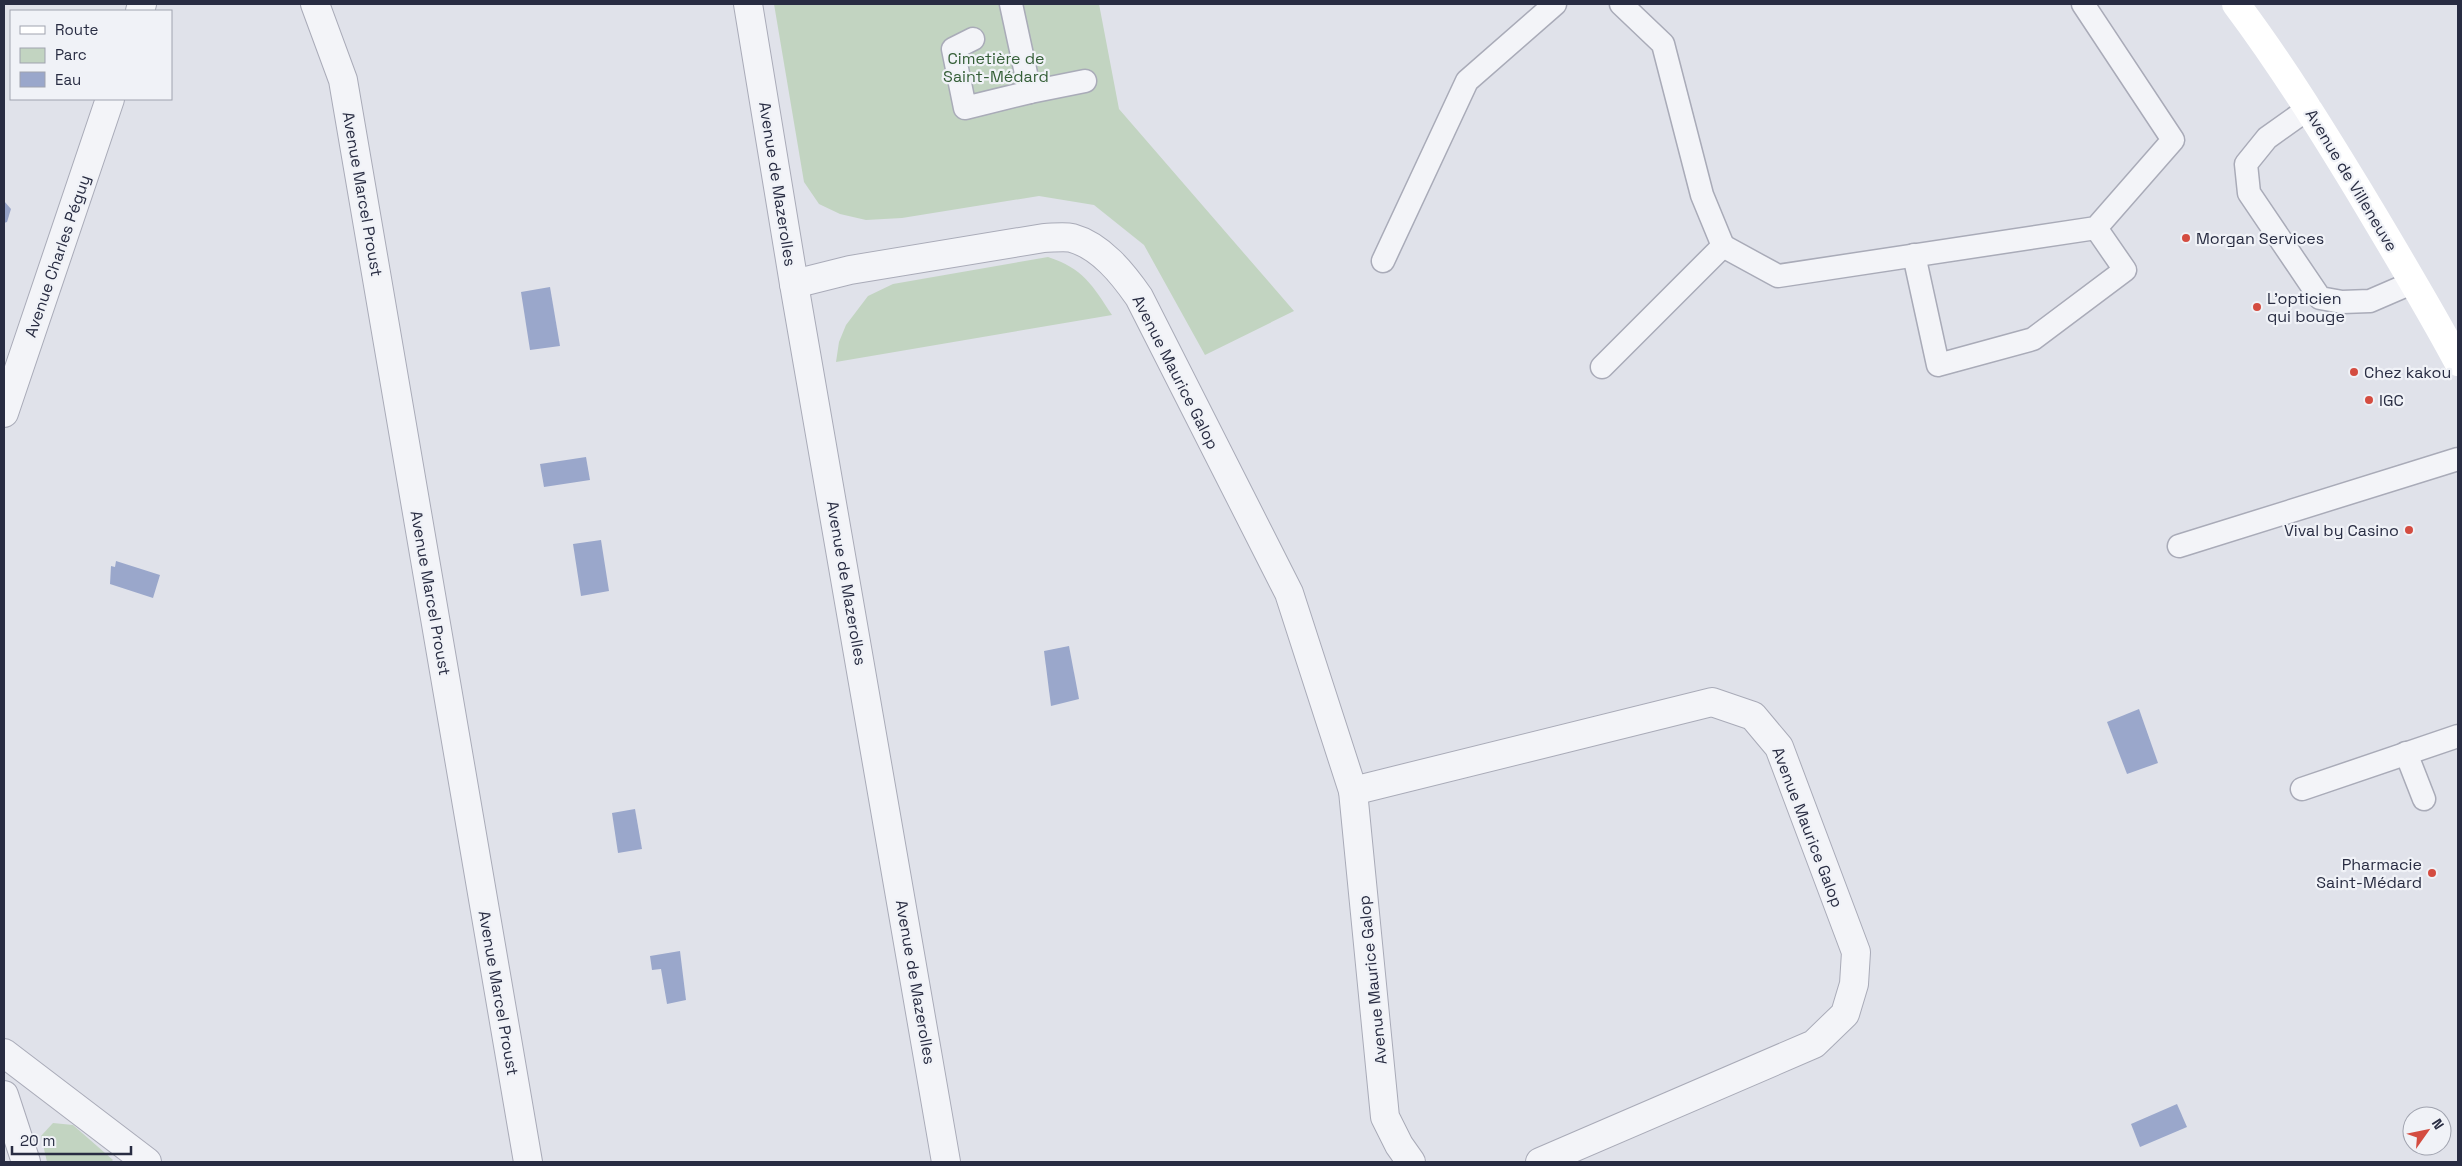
<svg xmlns="http://www.w3.org/2000/svg" width="2462" height="1166" viewBox="0 0 2462 1166" font-family="'Space Grotesk',sans-serif">
  <style>
    .green { fill: #c2d4c1 }
    .water { fill: #9aa7cb }
    .lines { fill: none; stroke-linecap: round; stroke-linejoin: round }
    .lane-casing { stroke: #a9abb8; stroke-width: 25 }
    .street-casing { stroke: #a9abb8; stroke-width: 30 }
    .lane { stroke: #f3f4f8; stroke-width: 22 }
    .street { stroke: #f3f4f8; stroke-width: 28 }
    .secondary { stroke: #fff; stroke-width: 28 }
    .poi-dot { fill: #d44c40; stroke: #f0f2f7; stroke-width: 2 }
    .labels { text-anchor: middle; stroke-width: 4.5; stroke-linejoin: round; paint-order: stroke }
    .park-label { font-size: 16px; fill: #355f37; stroke: #f0f2f7 }
    .street-label { font-size: 16px; fill: #282c42; stroke: #f0f2f7 }
    .poi-label { font-size: 16px; fill: #282c42; stroke: #f0f2f7; text-anchor: start }
  </style>
  <rect width="100%" height="100%" fill="#e0e2ea"/>
  <g class="green">
    <polygon points="774,4 1099,4 1119,109 1294,311 1205,355 1144,245 1094,205 1039,196 902,218 866,220 840,214 819,204 804,182"/>
    <path d="M1048 257C1083 268 1093 286 1112 315L836 362 839 342 846 325 868 296 893 284Z"/>
    <polygon points="53,1123 73,1125 113,1160 111,1162 47,1162 41,1136"/>
  </g>
  <g class="water">
    <polygon points="4,201 11,209 7,222 4,223"/>
    <polygon points="550,287 560,346 530,350 521,292"/>
    <polygon points="586,457 590,480 544,487 540,464"/>
    <polygon points="601,540 609,591 581,596 573,544"/>
    <polygon points="116,561 160,575 153,598 110,584 111,566 115,567"/>
    <polygon points="1069,646 1079,699 1051,706 1044,651"/>
    <polygon points="2139,709 2158,763 2127,774 2107,722"/>
    <polygon points="635,809 642,849 618,853 612,813"/>
    <polygon points="680,951 686,1000 667,1004 661,969 652,970 650,956"/>
    <polygon points="2177,1104 2187,1127 2140,1147 2131,1124"/>
  </g>
  <g class="lines">
    <g class="lane-casing">
      <g id="lane">
        <polyline points="973,39 953,49 965,108 1030,92 1011,4"/>
        <polyline points="1030,92 1085,81"/>
        <polyline points="2309,108 2267,138 2246,164 2249,193 2320,298 2342,302 2370,301 2414,282"/>
        <polyline points="1723,246 1778,276 2096,228 2173,140 2083,4"/>
        <polyline points="1914,255 1938,365 2033,339 2125,270 2096,228"/>
        <polyline points="1383,261 1467,81 1555,4"/>
        <polyline points="1602,367 1723,246 1702,195 1663,44 1621,4"/>
        <polyline points="2179,546 2458,459"/>
        <polyline points="2406,753 2424,799"/>
        <polyline points="2302,789 2458,736"/>
      </g>
    </g>
    <g class="street-casing">
      <g id="street">
        <polyline points="315,4 343,80 528,1162"/>
        <polyline points="748,4 794,284 946,1162"/>
        <polyline points="140,11 142,4"/>
        <path d="M794 284 850 270 1044 238C1052 238 1064 236 1072 238 1101 246 1123 274 1139 297L1289 593 1353 791 1385 1117 1399 1145 1411 1162"/>
        <polyline points="4,413 110,99"/>
        <polyline points="1353,791 1712,702 1753,716 1779,747 1856,952 1854,984 1845,1014 1814,1044 1540,1162"/>
        <polyline points="4,1053 147,1162"/>
        <polyline points="4,1095 26,1162"/>
      </g>
    </g>
    <use href="#lane" class="lane"/>
    <use href="#street" class="street"/>
    <path class="secondary" d="M2236 4C2281 64 2320 127 2359 191 2393 248 2427 304 2458 362"/>
  </g>
  <g class="poi-dot">
    <circle cx="2186" cy="238" r="5"/>
    <circle cx="2257" cy="307" r="5"/>
    <circle cx="2354" cy="372" r="5"/>
    <circle cx="2369" cy="400" r="5"/>
    <circle cx="2409" cy="530" r="5"/>
    <circle cx="2432" cy="873" r="5"/>
  </g>
  <g class="labels">
    <g class="park-label">
      <text x="996" y="64">Cimetière de<tspan x="996" dy="18">Saint-Médard</tspan></text>
    </g>
    <g class="street-label">
      <text transform="translate(2352 180) rotate(59)" y="6">Avenue de Villeneuve</text>
      <text transform="translate(778 184) rotate(81)" y="6">Avenue de Mazerolles</text>
      <text transform="translate(363 194) rotate(80)" y="6">Avenue Marcel Proust</text>
      <text transform="translate(57 256) rotate(-71)" y="6">Avenue Charles Péguy</text>
      <text transform="translate(1176 372) rotate(63)" y="6">Avenue Maurice Galop</text>
      <text transform="translate(847 583) rotate(80)" y="6">Avenue de Mazerolles</text>
      <text transform="translate(431 593) rotate(80)" y="6">Avenue Marcel Proust</text>
      <text transform="translate(1808 827) rotate(69)" y="6">Avenue Maurice Galop</text>
      <text transform="translate(1372 980) rotate(-96)" y="6">Avenue Maurice Galop</text>
      <text transform="translate(916 982) rotate(80)" y="6">Avenue de Mazerolles</text>
      <text transform="translate(499 993) rotate(80)" y="6">Avenue Marcel Proust</text>
    </g>
    <g class="poi-label">
      <text x="2196" y="244">Morgan Services</text>
      <text x="2267" y="304">L'opticien<tspan x="2267" dy="18">qui bouge</tspan></text>
      <text x="2364" y="378">Chez kakou</text>
      <text x="2379" y="406">IGC</text>
      <text x="2399" y="536" text-anchor="end">Vival by Casino</text>
      <text x="2422" y="870" text-anchor="end">Pharmacie<tspan x="2422" dy="18">Saint-Médard</tspan></text>
    </g>
  </g>
  <rect width="2462" height="1166" fill="none" stroke="#282c42" stroke-width="10"/>
  <rect x="10" y="10" width="162" height="90" fill="#f0f2f7" stroke="#a0a3af"/>
  <rect x="20" y="26" width="25" height="8" fill="#ffffff" stroke="#a0a3af"/>
  <text x="55" y="35" font-size="15" fill="#282c42">Route</text>
  <rect x="20" y="48" width="25" height="15" fill="#c2d4c1" stroke="#a0a3af"/>
  <text x="55" y="60" font-size="15" fill="#282c42">Parc</text>
  <rect x="20" y="72" width="25" height="15" fill="#9aa7cb" stroke="#a0a3af"/>
  <text x="55" y="85" font-size="15" fill="#282c42">Eau</text>
  <g transform="translate(2427 1131) rotate(57)"><circle r="24" fill="#f0f2f7" stroke="#a0a3af"/>
  <path d="M0-4L9 19L0 12L-9 19Z" fill="#d44c40"/>
  <text y="-8" font-size="14" font-weight="bold" text-anchor="middle" fill="#282c42">N</text>
  </g>
  <path d="M12 1146v8h119v-8" fill="none" stroke="#282c42" stroke-width="2.5"/>
  <text x="20" y="1146" font-size="15" fill="#282c42" stroke="#f0f2f7" stroke-width="4" paint-order="stroke">20 m</text>
</svg>
